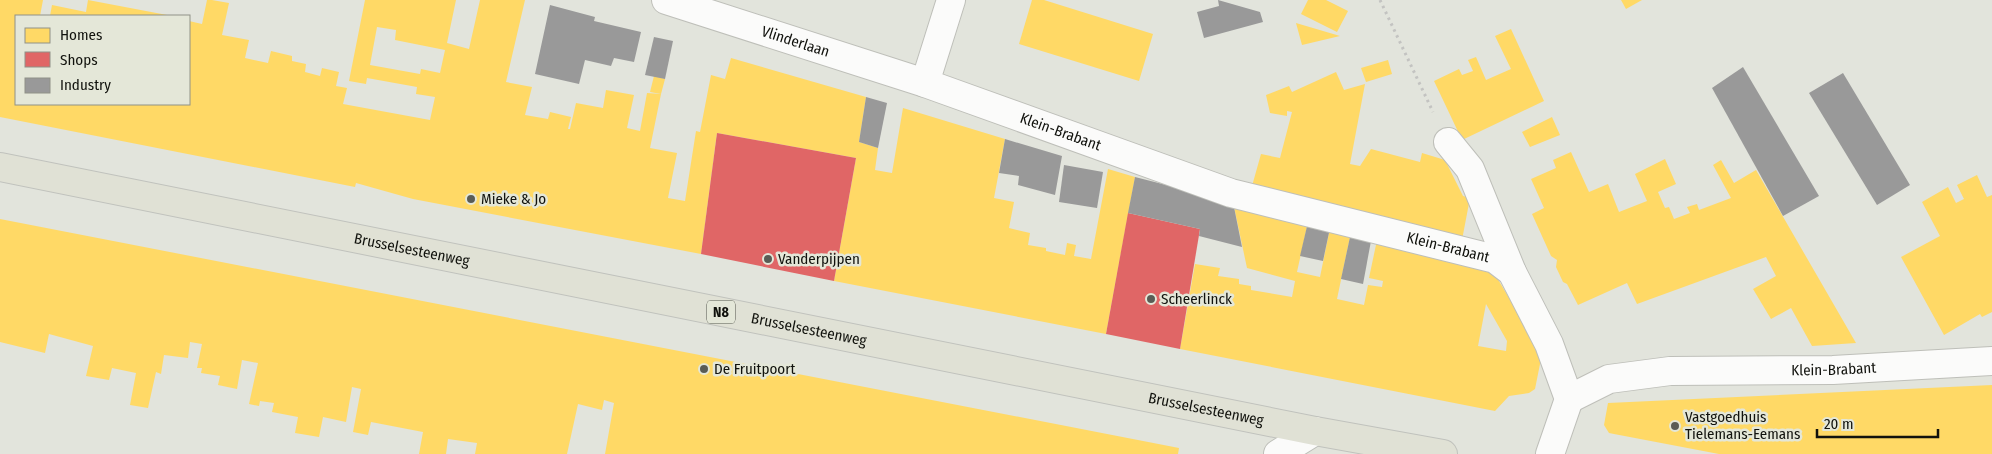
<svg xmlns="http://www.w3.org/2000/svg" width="1992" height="454" viewBox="0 0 1992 454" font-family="'Fira Sans Condensed',sans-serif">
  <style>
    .homes { fill: #ffd966; fill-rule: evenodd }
    .shops { fill: #e06666 }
    .industry { fill: #999 }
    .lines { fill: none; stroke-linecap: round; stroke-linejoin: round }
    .minor-casing { stroke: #bebfb9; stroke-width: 30 }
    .major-casing { stroke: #c0c2bd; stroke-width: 30 }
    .path { stroke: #c3c3c1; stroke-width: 3; stroke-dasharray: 2.5 4; stroke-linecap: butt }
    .minor { stroke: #fbfbfa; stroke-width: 28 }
    .major { stroke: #e0e1d5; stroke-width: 28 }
    .poi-dot { fill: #5a5c55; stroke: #e4e7d8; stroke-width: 2 }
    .labels { text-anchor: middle; stroke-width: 5; stroke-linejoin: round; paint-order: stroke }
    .shield { fill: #e4e7d8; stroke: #50524a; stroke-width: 1 }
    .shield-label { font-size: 14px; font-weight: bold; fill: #11120d }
    .street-label { font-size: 15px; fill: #11120d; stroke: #e4e7d8 }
    .poi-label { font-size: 15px; fill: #11120d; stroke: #e4e7d8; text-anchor: start }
  </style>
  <rect width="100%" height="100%" fill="#e2e4dc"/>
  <g class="homes">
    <path d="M0 0H43L40 16H16V104H189V21L202 24 207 0H212L229 3 222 35 249 40 245 58 268 63 271 51 292 56V61L306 64 305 72 320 76 322 68 339 72 336 86 347 88 343 104 430 120 435 97 416 94 417 87 367 78 366 84 349 81 365 0H456L447 43 469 49 480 0H525L506 82 532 87 525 115 548 119 550 112 571 117 568 129H570L576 103 603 108 606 90 634 95 627 128 640 131 647 93 661 94 650 148 677 153 668 198 685 201 696 131 700 132 711 75 725 79 731 58 866 97 859 142 878 148 875 170 892 173 903 108 1005 139 994 198 1014 202 1009 228 1030 233 1028 245 1046 248V251L1065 255 1067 243 1076 245 1074 256 1091 259 1108 169 1135 177 1106 334 834 281 856 158 717 133 701 254 413 199 356 183 355 187 0 117ZM377 27 396 30 395 40 445 50 440 73 421 69 420 74 370 65Z"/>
    <polygon points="88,0 167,15 167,16 50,16 52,5 86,12"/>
    <polygon points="1032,0 1044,0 1153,34 1139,81 1019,44"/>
    <polygon points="1308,0 1326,0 1348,11 1337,32 1301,14"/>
    <polygon points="1621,0 1642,0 1626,9"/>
    <polygon points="1296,23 1340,36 1302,45"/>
    <polygon points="1511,29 1544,101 1462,140 1434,81 1459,69 1462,75 1473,71 1468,60 1476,57 1486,80 1511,69 1495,36"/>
    <polygon points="1388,60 1392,74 1366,82 1361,68"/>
    <polygon points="1336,72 1344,90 1365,84 1350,164 1360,166 1371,149 1420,162 1422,153 1445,160 1463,196 1470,198 1462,240 1252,186 1261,154 1280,158 1292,112 1287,111 1287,116 1270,113 1266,95 1289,86 1292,92"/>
    <polygon points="654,76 665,79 661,94 650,92"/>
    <polygon points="1552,117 1560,135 1530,147 1522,132"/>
    <polygon points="1571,152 1589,192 1608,184 1619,212 1647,201 1635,174 1665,159 1676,184 1658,192 1665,208 1669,207 1674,219 1690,213 1687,207 1697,204 1699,210 1731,198 1713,165 1721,160 1734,183 1756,170 1856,343 1812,346 1791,308 1771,319 1753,289 1776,276 1766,257 1637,304 1627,283 1578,305 1567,284 1563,282 1556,267 1557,260 1551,256 1532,214 1544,208 1531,179 1556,168 1553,160"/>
    <polygon points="1977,175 1987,197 1992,195 1992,312 1982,317 1980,314 1944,335 1901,257 1940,236 1922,202 1948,187 1956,203 1964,199 1957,185"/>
    <path d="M1233 202 1308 222 1297 272 1320 277 1330 228 1350 237 1337 299 1364 305 1368 285 1382 287 1383 281 1369 278 1377 240 1490 271 1496 276 1542 354 1535 389 1529 393 1509 396 1495 411 1180 349 1195 264 1220 268 1218 276 1239 279V284L1251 286V290L1292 297 1295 281 1247 268ZM1486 304 1507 341 1506 351 1478 346Z"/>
    <polygon points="0,219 1179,448 1178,454 605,454 614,403 604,400 602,410 578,404 567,454 475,454 477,443 448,439 446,454 419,454 423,432 371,422 368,435 353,432 361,389 352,387 346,422 323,417 319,437 295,433 298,417 272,412 274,403 260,401 259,406 249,404 258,363 242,360 237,389 218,385 220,376 201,373 202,368 197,368 202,344 190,342 188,358 164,355 161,374 156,372 148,408 130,405 136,373 112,368 109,380 86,376 93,346 49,334 45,353 0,342"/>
    <polygon points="1992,385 1992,454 1719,454 1614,434 1609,433 1604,425 1608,403"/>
  </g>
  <g class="shops">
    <polygon points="717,133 856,158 834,281 701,254"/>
    <polygon points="1128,213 1200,229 1180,349 1106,334"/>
  </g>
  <g class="industry">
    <polygon points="1218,0 1260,12 1263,22 1204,38 1197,12 1219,6"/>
    <polygon points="550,5 595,17 594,21 641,32 634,62 614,58 611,66 585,60 579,84 535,74"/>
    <polygon points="654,37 673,41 665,79 645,75"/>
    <polygon points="1743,67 1819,196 1783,216 1712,88"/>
    <polygon points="1843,73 1910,185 1877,205 1809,93"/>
    <polygon points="866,97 887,103 878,148 859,142"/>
    <polygon points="1005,139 1062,156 1055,195 1018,185 1019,176 999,173"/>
    <polygon points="1064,165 1103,172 1097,208 1059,202"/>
    <polygon points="1135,177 1233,202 1242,247 1199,236 1200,229 1128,213"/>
    <polygon points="1308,222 1330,228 1323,261 1300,256"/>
    <polygon points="1350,237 1371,241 1363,284 1341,279"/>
  </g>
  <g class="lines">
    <g class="minor-casing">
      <g id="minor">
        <path id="s1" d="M666 0 925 83 1231 193 1495 259 1512 272 1549 344 1569 399"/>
        <polyline points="925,83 951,0"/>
        <polyline points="1448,142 1470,169 1512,272"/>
        <path id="s2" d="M1569 399 1609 379 1670 371 1833 370 1992 361"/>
        <polyline points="1278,454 1315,431"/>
        <polyline points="1550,454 1569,399"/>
      </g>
    </g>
    <g class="major-casing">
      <g id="major">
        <path id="s3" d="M0 167 1315 431 1443 454"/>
      </g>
    </g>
    <polyline class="path" points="1380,0 1433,112"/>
    <use href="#minor" class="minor"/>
    <use href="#major" class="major"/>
  </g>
  <g class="poi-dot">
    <circle cx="471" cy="199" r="5"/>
    <circle cx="768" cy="259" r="5"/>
    <circle cx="1151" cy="299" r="5"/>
    <circle cx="704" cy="369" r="5"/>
    <circle cx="1675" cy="426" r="5"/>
  </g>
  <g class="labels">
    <rect class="shield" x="707" y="300.5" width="28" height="23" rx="4"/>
    <g class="shield-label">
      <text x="721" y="317">N8</text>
    </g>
    <g class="street-label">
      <text dy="5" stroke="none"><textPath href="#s1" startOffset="136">Vlinderlaan</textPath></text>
      <text dy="5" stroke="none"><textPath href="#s1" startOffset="416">Klein-Brabant</textPath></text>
      <text dy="5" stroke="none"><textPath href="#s1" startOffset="821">Klein-Brabant</textPath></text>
      <text dy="5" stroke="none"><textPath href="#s3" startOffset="420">Brusselsesteenweg</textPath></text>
      <text dy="5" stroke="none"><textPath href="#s3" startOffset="825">Brusselsesteenweg</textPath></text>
      <text dy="5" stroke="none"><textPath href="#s2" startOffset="270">Klein-Brabant</textPath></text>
      <text dy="5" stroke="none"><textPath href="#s3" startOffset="1230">Brusselsesteenweg</textPath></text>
    </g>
    <g class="poi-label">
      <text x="481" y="204">Mieke &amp; Jo</text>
      <text x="778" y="264">Vanderpijpen</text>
      <text x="1161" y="304">Scheerlinck</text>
      <text x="714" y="374">De Fruitpoort</text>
      <text x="1685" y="422">Vastgoedhuis<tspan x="1685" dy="17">Tielemans-Eemans</tspan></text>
    </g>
  </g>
  <rect x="15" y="15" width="175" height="90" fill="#e4e7d8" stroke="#909287"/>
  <rect x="25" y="28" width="25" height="15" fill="#ffd966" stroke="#909287"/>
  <text x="60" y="40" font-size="15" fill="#11120d">Homes</text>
  <rect x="25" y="52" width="25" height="15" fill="#e06666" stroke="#909287"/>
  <text x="60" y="65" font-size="15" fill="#11120d">Shops</text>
  <rect x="25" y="78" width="25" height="15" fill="#999999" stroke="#909287"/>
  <text x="60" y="90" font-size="15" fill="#11120d">Industry</text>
  <path d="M1817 429v8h121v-8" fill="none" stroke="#11120d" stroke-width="2.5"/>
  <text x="1824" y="429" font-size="15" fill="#11120d" stroke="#e4e7d8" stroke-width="4" paint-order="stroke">20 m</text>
</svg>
